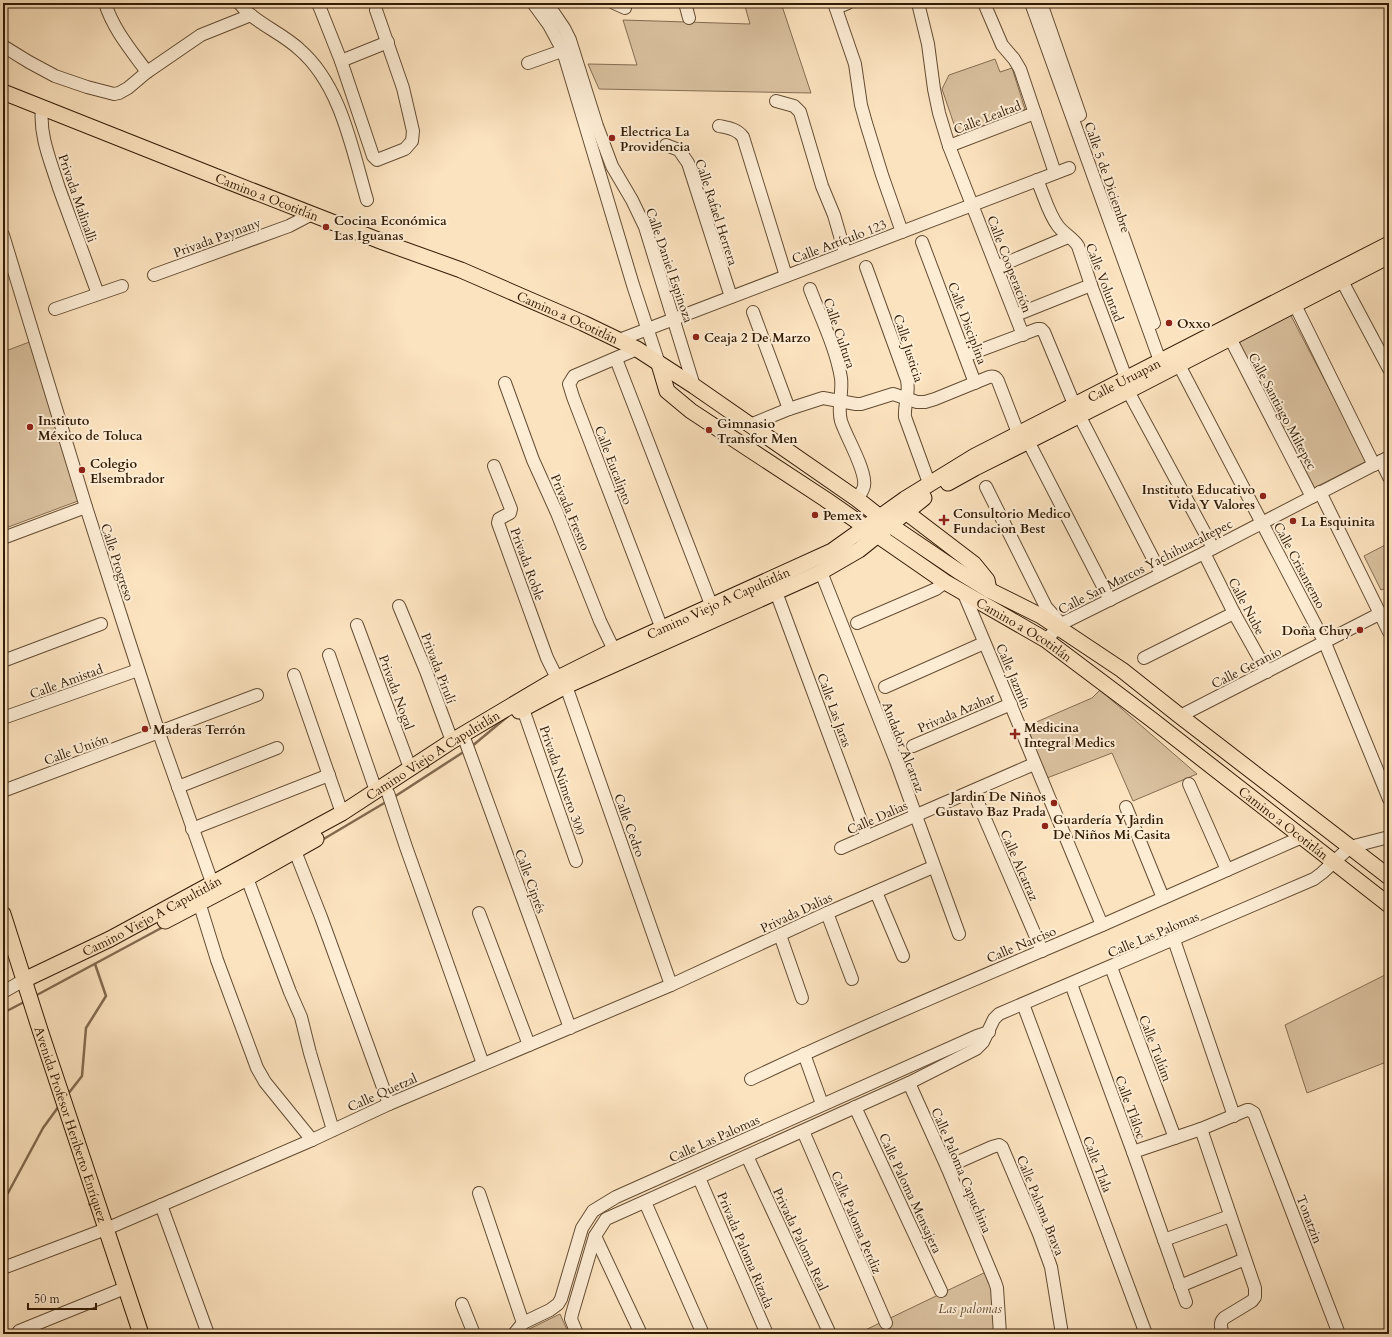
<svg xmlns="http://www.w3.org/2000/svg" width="1392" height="1337" viewBox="0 0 1392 1337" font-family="Cardo,serif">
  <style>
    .green { fill: #dac19f; stroke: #866e52 }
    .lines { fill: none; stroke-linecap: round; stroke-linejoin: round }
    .stream { stroke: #826a4e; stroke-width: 2.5 }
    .minor-casing { stroke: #644d33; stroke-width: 14 }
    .major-casing { stroke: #321b04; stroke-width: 17 }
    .minor { stroke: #fdedd5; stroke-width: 12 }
    .major { stroke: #fce3bf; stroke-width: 15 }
    .poi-dot { fill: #8f2418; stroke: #fdedd5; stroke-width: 1.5 }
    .labels { text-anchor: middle; stroke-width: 4; stroke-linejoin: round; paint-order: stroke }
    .street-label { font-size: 13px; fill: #321b04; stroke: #fdedd5 }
    .poi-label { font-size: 13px; font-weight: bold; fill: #321b04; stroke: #fdedd5; text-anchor: start }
    .park-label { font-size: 13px; font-style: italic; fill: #644d32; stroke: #fdedd5 }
  </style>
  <rect width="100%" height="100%" fill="#fce3bf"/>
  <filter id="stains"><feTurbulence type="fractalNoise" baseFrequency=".005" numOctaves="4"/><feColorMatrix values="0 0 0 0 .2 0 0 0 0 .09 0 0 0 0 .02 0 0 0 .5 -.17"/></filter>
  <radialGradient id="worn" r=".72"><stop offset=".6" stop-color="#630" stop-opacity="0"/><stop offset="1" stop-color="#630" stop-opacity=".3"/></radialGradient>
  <g class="green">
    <polygon points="744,3 781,3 811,93 599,89 588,64 637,65 623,20 750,24"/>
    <polygon points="995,59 1000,72 1012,68 1025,109 958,136 942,89 949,75"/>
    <polygon points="1289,312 1367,461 1314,488 1237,339"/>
    <polygon points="32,341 78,501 3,529 3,352"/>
    <polygon points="1389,543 1389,587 1381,590 1364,556"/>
    <polygon points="1100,690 1197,774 1133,801 1112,753 1047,778 1027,726 1092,698"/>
    <polygon points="1389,973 1389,1061 1307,1093 1285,1025"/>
    <polygon points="986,1272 997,1288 997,1334 857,1334"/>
    <polygon points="560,1314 569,1334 525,1334 527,1330"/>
  </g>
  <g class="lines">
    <g class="stream">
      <polyline points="471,747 507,717"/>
      <polyline points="394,797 465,751"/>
      <polyline points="322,840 386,802"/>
      <polyline points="35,996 165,926"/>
      <polyline points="3,1013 26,1001"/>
      <polyline points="68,1094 82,1076 86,1028 106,996 95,964"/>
      <polyline points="3,1198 8,1193 43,1128 59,1106"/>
    </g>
    <g class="minor-casing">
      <g id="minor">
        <path d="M105 3C113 29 131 50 147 72"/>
        <path d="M239 3C243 7 247 13 252 16 267 28 285 36 299 49 341 85 352 149 367 200"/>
        <polyline points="318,3 341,61 373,156 377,160 405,149 412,141 413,131 403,88 376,10"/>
        <polyline points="533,3 549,25 563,51 633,285 659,364"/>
        <polyline points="547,3 564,28 570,40 597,126 612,166 632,200 645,227 694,386"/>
        <polyline points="614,3 625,8"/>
        <polyline points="685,3 689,18"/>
        <polyline points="834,3 855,64 861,105 866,123 882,175 902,232"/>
        <polyline points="918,3 928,44 934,89 939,113 949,146 1023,335"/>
        <polyline points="984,3 1002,45 1014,59 1020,69 1055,173"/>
        <polyline points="1031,3 1160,361"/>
        <polyline points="1041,3 1080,115"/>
        <polyline points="836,8 848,3"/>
        <polyline points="3,46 29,62 55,76 87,87 114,94 119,93 128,88 147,72 201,35 251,15"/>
        <polyline points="341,61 388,42"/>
        <polyline points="528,63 570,48"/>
        <polyline points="776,101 794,106 800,112 822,186 834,215 845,253"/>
        <path d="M42 108C39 136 51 162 59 188 72 224 85 259 98 294"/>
        <path d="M719 126C729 128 737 129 743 137L786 276"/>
        <polyline points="666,145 679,150 688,163 731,297"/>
        <polyline points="949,146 1035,113"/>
        <path d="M1037 180C1044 195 1048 213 1058 226 1064 234 1073 238 1078 246L1091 285 1126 378"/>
        <polyline points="1116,216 1154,323"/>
        <polyline points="3,235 86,507 129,641 159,733 215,891"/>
        <polyline points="922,242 975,383"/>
        <path d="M866 267 907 380C910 394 904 403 905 417L929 483"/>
        <polyline points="997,267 1068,237"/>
        <polyline points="154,275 289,226 312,214"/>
        <polyline points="1342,281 1389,369"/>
        <path d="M810 289C821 318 836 348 841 378 843 393 837 406 841 421 846 437 867 471 864 486 863 491 859 496 857 499"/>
        <polyline points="1295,305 1374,465"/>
        <polyline points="55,309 122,286"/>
        <polyline points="753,312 789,409"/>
        <polyline points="1016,315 1091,285"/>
        <polyline points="1230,338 1312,497"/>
        <polyline points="619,340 1069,168"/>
        <polyline points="637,349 574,376 569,384 573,397 662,629"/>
        <polyline points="965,356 1037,329 1041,329 1044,332 1074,404"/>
        <polyline points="616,359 712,607"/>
        <polyline points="1179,365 1325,643 1389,799"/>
        <polyline points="505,383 533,460 557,513 600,621 614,650"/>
        <polyline points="1128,391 1213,548"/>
        <polyline points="1079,415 1161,574"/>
        <path d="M750 425 789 409 823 398 856 404H861L893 394 917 402H925L935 399 989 377C993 376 996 377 998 381L1018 433"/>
        <polyline points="1028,441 1110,600"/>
        <polyline points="1381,461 1389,477"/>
        <polyline points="494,466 511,509 510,513 499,519 498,523 547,658 554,672 566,686 671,985"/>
        <polyline points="986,487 1046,607 1061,624"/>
        <polyline points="1320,492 1389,632"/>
        <polyline points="3,538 86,507"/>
        <polyline points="1204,553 1234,613 1267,672"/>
        <polyline points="821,572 896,761 959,934"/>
        <polyline points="776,592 867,837"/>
        <path d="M964 594C1011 704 1056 815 1102 925"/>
        <polyline points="399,606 426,671 452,741"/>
        <polyline points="857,623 936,589 945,582"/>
        <polyline points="357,625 410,768"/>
        <polyline points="1046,640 1061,624 1204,553 1389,457"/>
        <polyline points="329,655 376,791"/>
        <polyline points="1144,658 1234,613"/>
        <polyline points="3,661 101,624"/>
        <polyline points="294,675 342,813"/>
        <polyline points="885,687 984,643"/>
        <polyline points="523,709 576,861"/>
        <polyline points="1180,716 1381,613"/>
        <polyline points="3,718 138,670"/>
        <polyline points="466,743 570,1028"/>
        <polyline points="913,746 1011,704"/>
        <polyline points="1189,784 1227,870"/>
        <polyline points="178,787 277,748"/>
        <polyline points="3,791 257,695"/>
        <polyline points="973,791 1042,951"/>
        <polyline points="388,793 406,847 483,1064"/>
        <polyline points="1126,807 1163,898"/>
        <polyline points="192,829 329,775"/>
        <polyline points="841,848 1034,764"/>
        <polyline points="295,851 321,917 389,1104"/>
        <polyline points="247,878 290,992 301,1017 310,1053 333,1130"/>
        <polyline points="876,892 903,956"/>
        <polyline points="199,902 217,960 257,1068 265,1082 312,1140"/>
        <polyline points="479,913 529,1045"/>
        <polyline points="827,913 852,979"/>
        <polyline points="780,935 802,998"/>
        <polyline points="1174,940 1234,1116"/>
        <polyline points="1111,967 1175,1138"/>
        <polyline points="1071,984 1133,1152 1186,1302"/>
        <polyline points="3,992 24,980"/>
        <polyline points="1023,1004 1146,1334"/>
        <polyline points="804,1054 822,1104"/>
        <path d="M751 1079C865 1025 983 976 1100 926 1167 897 1235 866 1302 837"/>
        <polyline points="909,1083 947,1167 995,1282 997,1288 1000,1334"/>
        <polyline points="855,1107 941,1291"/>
        <path d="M1201 1129 1255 1288V1297L1252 1301 1224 1318C1219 1323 1221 1328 1223 1334"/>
        <polyline points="803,1131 886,1323"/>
        <polyline points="1133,1152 1201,1129 1247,1110 1249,1110 1254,1113 1339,1334"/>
        <polyline points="747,1156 830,1334"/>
        <polyline points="947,1167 992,1147 999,1145 1002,1147 1039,1234 1051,1267 1062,1334"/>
        <polyline points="699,1178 767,1334"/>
        <polyline points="479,1193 523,1323"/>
        <polyline points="645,1202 703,1334"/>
        <polyline points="161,1205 208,1334"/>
        <polyline points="595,1236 641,1334"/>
        <polyline points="1164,1240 1230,1216"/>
        <polyline points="3,1268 106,1229 312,1140 389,1104 671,985 827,913 933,867"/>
        <polyline points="1180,1286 1245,1259"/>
        <polyline points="462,1304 474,1334"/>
        <polyline points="19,1331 125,1288"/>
        <polyline points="514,1334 523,1323 550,1310 558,1304 561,1299 582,1228 593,1211 616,1197 977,1036 989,1032"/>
        <polyline points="577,1334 571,1319 572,1314 595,1236 606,1219 909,1083 976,1049 983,1042 994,1019 999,1014 1314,879 1322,873 1350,847 1389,837"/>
      </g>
    </g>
    <g class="major-casing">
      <g id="major">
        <path id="s1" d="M3 92 217 177 383 242 461 270 583 323 637 349 694 386 857 499 890 525 958 571 989 590 1041 616 1122 670 1180 716 1389 877"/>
        <path id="s2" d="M659 364 667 391 691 411 825 499 945 582 1046 640 1151 719 1389 905"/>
        <polyline points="948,483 975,468 1128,391 1389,256"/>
        <polyline points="898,506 974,564 987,580 989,590"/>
        <polyline points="519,711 566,686 821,572 859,550 924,498"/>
        <path id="s3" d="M3 914 40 1030 141 1334"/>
        <polyline points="165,921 247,878 316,839"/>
        <path id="s4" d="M24 980 110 939 342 813 452 741 558 678 614 650 832 551 905 499 975 456 1389 244"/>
      </g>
    </g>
    <use href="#minor" class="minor"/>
    <use href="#major" class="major"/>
  </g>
  <g class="poi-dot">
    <circle cx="612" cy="138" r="4"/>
    <circle cx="326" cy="227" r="4"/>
    <circle cx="1169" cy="323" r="4"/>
    <circle cx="696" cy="337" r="4"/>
    <circle cx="30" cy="427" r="4"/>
    <circle cx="709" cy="430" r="4"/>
    <circle cx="82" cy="470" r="4"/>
    <circle cx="1263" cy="496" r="4"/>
    <circle cx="815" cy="515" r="4"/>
    <path d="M942 514h4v4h4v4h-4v4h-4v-4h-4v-4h4z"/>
    <circle cx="1293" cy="521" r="4"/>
    <circle cx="1360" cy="630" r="4"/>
    <circle cx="145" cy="729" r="4"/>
    <path d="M1013 728h4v4h4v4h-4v4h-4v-4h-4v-4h4z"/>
    <circle cx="1054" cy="803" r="4"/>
    <circle cx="1045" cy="826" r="4"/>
  </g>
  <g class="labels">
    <g class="street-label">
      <text transform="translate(987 117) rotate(-21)" y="5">Calle Lealtad</text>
      <text transform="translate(1108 177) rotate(71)" y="5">Calle 5 de Diciembre</text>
      <text dy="5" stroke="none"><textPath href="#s1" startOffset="284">Camino a Ocotitlán</textPath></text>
      <text transform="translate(78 198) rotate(71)" y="5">Privada Malinalli</text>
      <text transform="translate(717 212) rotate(72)" y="5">Calle Rafael Herrera</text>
      <text transform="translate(217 237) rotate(-20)" y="5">Privada Paynany</text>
      <text transform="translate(839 241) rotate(-21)" y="5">Calle Artículo 123</text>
      <text transform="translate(1010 264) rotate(69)" y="5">Calle Cooperación</text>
      <text transform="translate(670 265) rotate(71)" y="5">Calle Daniel Espinoza</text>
      <text transform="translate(1105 282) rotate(69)" y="5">Calle Voluntad</text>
      <text dy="5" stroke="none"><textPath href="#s1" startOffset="608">Camino a Ocotitlán</textPath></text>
      <text transform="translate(968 323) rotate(69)" y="5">Calle Disciplina</text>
      <text transform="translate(840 333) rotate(71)" y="5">Calle Cultura</text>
      <text transform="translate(909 348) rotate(72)" y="5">Calle Justicia</text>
      <text dy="5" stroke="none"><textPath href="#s4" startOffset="1255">Calle Uruapan</textPath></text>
      <text transform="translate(1283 411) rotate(62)" y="5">Calle Santiago Miltepec</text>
      <text transform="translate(614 465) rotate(69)" y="5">Calle Eucalipto</text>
      <text transform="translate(571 512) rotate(67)" y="5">Privada Fresno</text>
      <text transform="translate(118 562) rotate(72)" y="5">Calle Progreso</text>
      <text transform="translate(528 564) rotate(70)" y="5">Privada Roble</text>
      <text transform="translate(1300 565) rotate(62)" y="5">Calle Crisantemo</text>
      <text transform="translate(1145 566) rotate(-27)" y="5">Calle San Marcos Yachihuacaltepec</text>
      <text dy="5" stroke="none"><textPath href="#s4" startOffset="791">Camino Viejo A Capultitlán</textPath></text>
      <text transform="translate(1247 606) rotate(62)" y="5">Calle Nube</text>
      <text dy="5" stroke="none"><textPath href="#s2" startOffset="458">Camino a Ocotitlán</textPath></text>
      <text transform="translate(1246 667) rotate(-27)" y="5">Calle Geranio</text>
      <text transform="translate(439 668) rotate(69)" y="5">Privada Pirulí</text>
      <text transform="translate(1014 676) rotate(67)" y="5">Calle Jazmín</text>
      <text transform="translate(66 681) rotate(-20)" y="5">Calle Amistad</text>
      <text transform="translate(397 692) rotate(70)" y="5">Privada Nogal</text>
      <text transform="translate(835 710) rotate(70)" y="5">Calle Las Jaras</text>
      <text transform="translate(956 712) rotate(-23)" y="5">Privada Azahar</text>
      <text transform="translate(904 747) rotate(69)" y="5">Andador Alcatraz</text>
      <text transform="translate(76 749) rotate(-20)" y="5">Calle Unión</text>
      <text dy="5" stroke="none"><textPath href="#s4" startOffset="467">Camino Viejo A Capultitlán</textPath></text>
      <text transform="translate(563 780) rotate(71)" y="5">Privada Número 300</text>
      <text transform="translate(877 817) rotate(-24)" y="5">Calle Dalias</text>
      <text dy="5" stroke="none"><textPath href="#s2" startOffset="782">Camino a Ocotitlán</textPath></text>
      <text transform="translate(630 825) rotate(70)" y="5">Calle Cedro</text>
      <text transform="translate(1020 865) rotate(66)" y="5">Calle Alcatraz</text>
      <text transform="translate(531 881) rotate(70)" y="5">Calle Ciprés</text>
      <text transform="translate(796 912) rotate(-25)" y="5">Privada Dalias</text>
      <text dy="5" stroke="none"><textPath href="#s4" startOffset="143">Camino Viejo A Capultitlán</textPath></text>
      <text transform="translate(1153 934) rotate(-23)" y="5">Calle Las Palomas</text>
      <text transform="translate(1021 944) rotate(-23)" y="5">Calle Narciso</text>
      <text transform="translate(1156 1048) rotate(69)" y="5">Calle Tulúm</text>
      <text transform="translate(382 1092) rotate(-24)" y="5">Calle Quetzal</text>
      <text transform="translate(1131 1107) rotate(70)" y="5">Calle Tláloc</text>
      <text dy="5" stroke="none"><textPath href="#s3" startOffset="221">Avenida Profesor Heriberto Enríquez</textPath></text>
      <text transform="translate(714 1138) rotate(-24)" y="5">Calle Las Palomas</text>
      <text transform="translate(1098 1164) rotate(69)" y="5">Calle Tlala</text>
      <text transform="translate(962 1170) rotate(67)" y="5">Calle Paloma Capuchina</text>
      <text transform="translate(911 1193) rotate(65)" y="5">Calle Paloma Mensajera</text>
      <text transform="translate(1041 1205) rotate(68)" y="5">Calle Paloma Brava</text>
      <text transform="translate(1310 1219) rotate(69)" y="5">Tonatzin</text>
      <text transform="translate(857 1222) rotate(67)" y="5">Calle Paloma Perdiz</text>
      <text transform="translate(801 1239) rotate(65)" y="5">Privada Paloma Real</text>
      <text transform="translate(746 1250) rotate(67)" y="5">Privada Paloma Rizada</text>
    </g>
    <g class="poi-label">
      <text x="620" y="136">Electrica La<tspan x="620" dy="15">Providencia</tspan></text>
      <text x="334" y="225">Cocina Económica<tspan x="334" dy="15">Las Iguanas</tspan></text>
      <text x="1177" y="328">Oxxo</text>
      <text x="704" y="342">Ceaja 2 De Marzo</text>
      <text x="38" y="425">Instituto<tspan x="38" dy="15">México de Toluca</tspan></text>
      <text x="717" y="428">Gimnasio<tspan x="717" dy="15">Transfor Men</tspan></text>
      <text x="90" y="468">Colegio<tspan x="90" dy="15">Elsembrador</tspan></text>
      <text x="1255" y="494" text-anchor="end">Instituto Educativo<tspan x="1255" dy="15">Vida Y Valores</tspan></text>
      <text x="953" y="518">Consultorio Medico<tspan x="953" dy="15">Fundacion Best</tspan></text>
      <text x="823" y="520">Pemex</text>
      <text x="1301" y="526">La Esquinita</text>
      <text x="1352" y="635" text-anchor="end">Doña Chuy</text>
      <text x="1024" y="732">Medicina<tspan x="1024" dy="15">Integral Medics</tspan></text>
      <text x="153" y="734">Maderas Terrón</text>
      <text x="1046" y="801" text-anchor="end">Jardin De Niños<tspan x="1046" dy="15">Gustavo Baz Prada</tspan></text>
      <text x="1053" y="824">Guardería Y Jardin<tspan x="1053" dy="15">De Niños Mi Casita</tspan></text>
    </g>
    <g class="park-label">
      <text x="970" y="1313">Las palomas</text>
    </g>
  </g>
  <rect width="1392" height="1337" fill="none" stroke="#fce3bf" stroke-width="16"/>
  <rect x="4" y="4" width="1384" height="1329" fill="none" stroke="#321b04" stroke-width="2"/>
  <rect x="8" y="8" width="1376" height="1321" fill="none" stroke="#321b04"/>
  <path d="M28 1303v6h68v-6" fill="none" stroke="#321b04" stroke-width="2"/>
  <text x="34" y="1303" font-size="12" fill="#321b04" stroke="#fdedd5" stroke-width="3" paint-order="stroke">50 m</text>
  <rect width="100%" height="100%" filter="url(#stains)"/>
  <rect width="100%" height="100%" fill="url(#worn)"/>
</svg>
